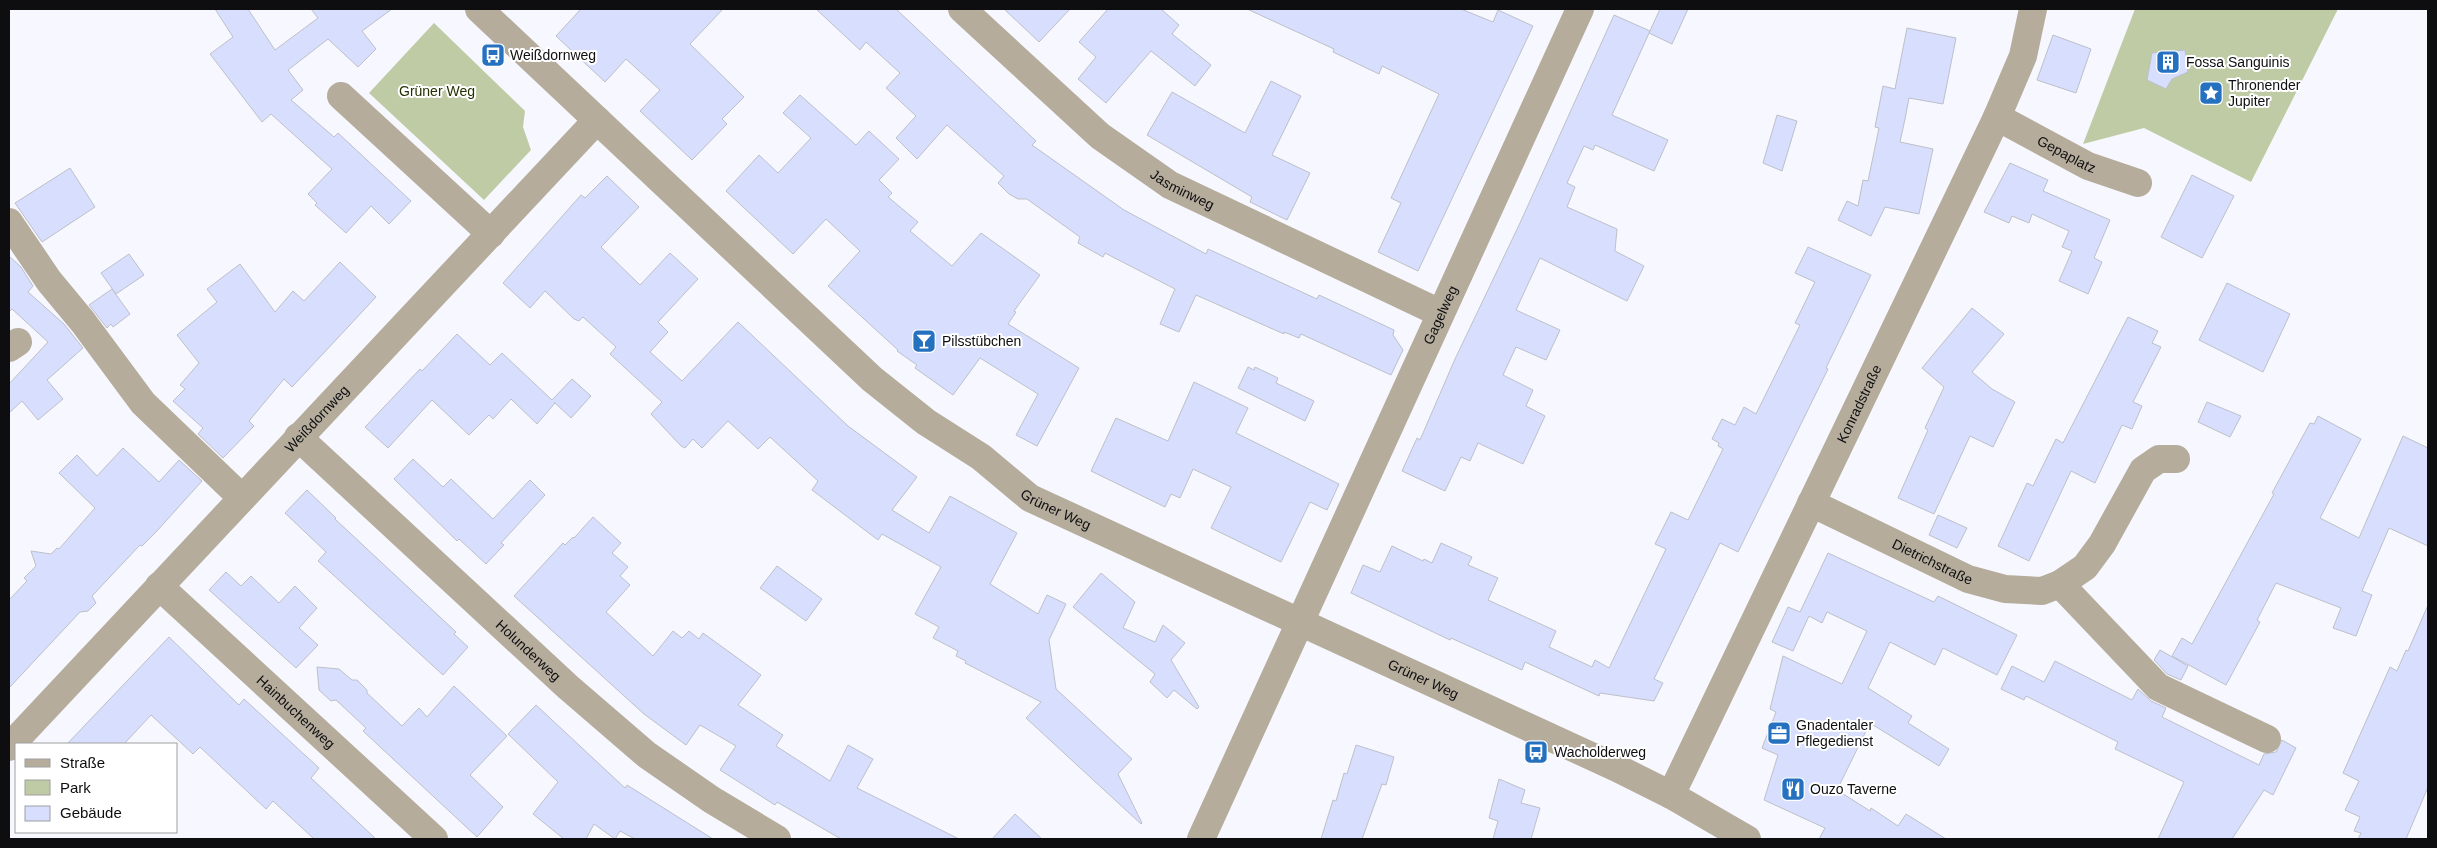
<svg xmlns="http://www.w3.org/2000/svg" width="2437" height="848" viewBox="0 0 2437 848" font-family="Helvetica,sans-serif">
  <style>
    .green { fill: #bfcba4 }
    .building { fill: #d7defe; stroke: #bec0c8 }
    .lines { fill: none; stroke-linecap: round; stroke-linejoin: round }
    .minor { stroke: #b5ac9c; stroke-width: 28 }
    .labels { text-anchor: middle; stroke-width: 4; stroke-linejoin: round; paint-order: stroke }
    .poi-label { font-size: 14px; fill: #0e0e11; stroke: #fff; text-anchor: start }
    .park-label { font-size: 14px; fill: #253001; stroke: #fff }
    .street-label { font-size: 14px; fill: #0e0e11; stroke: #fff }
  </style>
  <rect width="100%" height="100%" fill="#f7f8ff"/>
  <g class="green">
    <polygon points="2135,9 2338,9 2251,182 2144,128 2083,144"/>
    <polygon points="434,23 525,111 523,127 531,150 484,200 369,93"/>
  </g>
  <g class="building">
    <polygon points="215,9 248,9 275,50 318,18 311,9 392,9 362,31 376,49 358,67 328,39 288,70 303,90 291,100 334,137 338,133 411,201 389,224 371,206 346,233 315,205 317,203 308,194 332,169 271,114 262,122 210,54 233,37"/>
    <polygon points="581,9 723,9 690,44 744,97 722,119 727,124 692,160 640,111 660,90 626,59 605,82 556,36"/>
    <polygon points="816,9 896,9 1036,141 1032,145 1124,210 1206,254 1208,249 1317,299 1319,295 1394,330 1393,335 1403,350 1391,375 1301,334 1299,338 1284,332 1284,334 1196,295 1179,332 1160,324 1175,289 1105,253 1103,257 1078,243 1080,237 1027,199 1018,199 1009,194 998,183 1004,176 947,125 917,159 896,138 916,116 886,88 900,73 866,42 860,50"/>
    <polygon points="1004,9 1070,9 1039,42"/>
    <polygon points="1108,9 1161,9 1179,25 1172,34 1211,65 1195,86 1151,51 1106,103 1078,79 1096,57 1079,42"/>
    <polygon points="1247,9 1461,9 1493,22 1498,10 1533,26 1418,271 1378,252 1401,203 1391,198 1439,94 1382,66 1379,74 1333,52 1334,49"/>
    <polygon points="1660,9 1688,9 1672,44 1649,33"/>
    <polygon points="1614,15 1650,31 1612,115 1668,140 1654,171 1595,145 1593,150 1584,146 1567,183 1575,187 1567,207 1617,229 1615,251 1644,266 1627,301 1540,258 1516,310 1560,330 1546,360 1516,347 1503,375 1533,390 1526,406 1545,416 1523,464 1478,443 1470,461 1461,457 1445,491 1402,471 1417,438 1420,440 1455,359 1520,223"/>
    <polygon points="1907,28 1956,38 1943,104 1909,98 1905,119 1900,142 1933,149 1919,214 1885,207 1871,236 1838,220 1847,201 1858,206 1863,180 1868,181 1879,128 1875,127 1883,86 1895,89"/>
    <polygon points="2053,35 2091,49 2076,93 2037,80"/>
    <polygon points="2185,50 2188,72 2172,79 2166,89 2147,80 2152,53"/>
    <polygon points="1271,81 1301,96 1272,155 1310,173 1287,220 1250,202 1252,197 1147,135 1172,92 1245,133"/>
    <polygon points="800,95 856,145 869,131 899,159 879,180 892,193 888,197 918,222 910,231 952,266 981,233 1040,275 1014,311 1016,312 1008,324 1079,368 1037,446 1016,435 1038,394 980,358 953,395 915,368 917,365 897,351 898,350 828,286 860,251 826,219 793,254 726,191 759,155 778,173 811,138 783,113"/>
    <polygon points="1777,115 1797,121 1782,171 1763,163"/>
    <polygon points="2010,163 2048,180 2043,191 2110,220 2094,258 2102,262 2088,294 2059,281 2072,251 2062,247 2069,231 2032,214 2029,223 2012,216 2009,223 1984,212"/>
    <polygon points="70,168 95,207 42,242 15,203"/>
    <polygon points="2192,175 2234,196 2202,258 2161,237"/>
    <polygon points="607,176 639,207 601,247 640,285 670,253 698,279 658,322 668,332 650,352 682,381 738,322 848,426 917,477 892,510 929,533 950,496 1017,533 990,584 1038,614 1047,595 1066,604 1049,640 1056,689 1132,759 1118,774 1142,823 1141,824 1026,718 1041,702 965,663 966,661 956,656 958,651 933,638 939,627 915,614 941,567 882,534 878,540 816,493 812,490 818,481 770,437 758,449 728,421 702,448 693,439 685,448 681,446 651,414 662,402 610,354 616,347 583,317 579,321 574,319 545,291 530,308 503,283 581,195 585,198"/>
    <polygon points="1808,247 1871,275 1826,368 1828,369 1738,552 1720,543 1654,679 1663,683 1654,701 1600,693 1599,696 1525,662 1522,670 1451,638 1450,640 1351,593 1363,565 1380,572 1392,546 1423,561 1424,559 1432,563 1441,543 1472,557 1468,565 1498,578 1488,600 1556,631 1549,647 1592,667 1595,660 1609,668 1666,549 1655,544 1671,512 1688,520 1723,449 1718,446 1719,443 1712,439 1722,419 1735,425 1744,407 1756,414 1800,325 1795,323 1815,282 1795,273"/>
    <polygon points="129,254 144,275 116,294 101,273"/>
    <polygon points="9,256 21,267 33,286 28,292 64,324 83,348 47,380 63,399 38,420 22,401 9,413 9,384 48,342 12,309 9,312"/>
    <polygon points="340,262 376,297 292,387 284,379 249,421 254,426 223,458 198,434 203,428 173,401 185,389 180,385 199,363 177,335 217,302 207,289 240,264 275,312 293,291 304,301"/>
    <polygon points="2227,283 2290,314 2263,372 2199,340"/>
    <polygon points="112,289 130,314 113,327 111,324 107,328 89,305"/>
    <polygon points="1972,308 2004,334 1972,372 1992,389 2015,402 1993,447 1970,436 1934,514 1898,498 1928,430 1925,428 1944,387 1922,368"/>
    <polygon points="2128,317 2158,331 2152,343 2161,347 2133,402 2142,406 2132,429 2122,425 2095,483 2071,471 2029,561 1998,546 2027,483 2033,486 2056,439 2063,443"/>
    <polygon points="457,334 490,365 502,353 552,400 572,379 591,396 571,418 554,402 555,403 537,424 511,399 493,419 489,415 469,435 432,400 388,448 365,427 420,369 422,371"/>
    <polygon points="1248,367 1254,370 1255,367 1278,378 1276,383 1314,401 1305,421 1238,388"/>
    <polygon points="1194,382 1248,408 1236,433 1339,484 1327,510 1310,502 1281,562 1211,528 1231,487 1193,469 1180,498 1171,494 1165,507 1091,471 1116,418 1168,441"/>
    <polygon points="2207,402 2241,416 2230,437 2198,422"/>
    <polygon points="2318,416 2361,439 2320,518 2359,538 2403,436 2428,448 2428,546 2389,528 2362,591 2372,595 2356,636 2333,628 2341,608 2276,583 2257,620 2260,622 2226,685 2172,656 2182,638 2192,644 2274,494 2272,493 2310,423 2314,424"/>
    <polygon points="123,448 159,482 179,460 202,481 156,532 142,546 140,545 92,596 96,603 88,611 80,612 9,688 9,600 27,581 24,578 36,566 31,551 51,554 57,548 59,549 95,508 59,473 77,455 97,476"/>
    <polygon points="413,459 443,487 451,479 493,519 530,480 545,495 501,543 504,545 486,564 459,539 457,541 394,479"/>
    <polygon points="307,490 336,518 335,519 456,632 454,634 468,647 443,675 318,561 326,552 285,513"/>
    <polygon points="1938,515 1967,528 1957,548 1929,535"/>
    <polygon points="593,517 621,543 612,553 628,567 620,576 630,585 606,612 653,656 673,631 682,638 689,631 699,639 703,633 761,675 738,705 783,735 776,746 830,781 848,745 873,759 857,788 959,839 841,839 777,802 775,805 720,770 736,746 700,725 686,745 644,714 514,596 563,543 565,545 573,537 574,538"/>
    <polygon points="1828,553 1934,602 1938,596 2017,635 1997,675 1943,648 1935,665 1890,642 1868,688 1912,716 1908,723 1949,749 1939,766 1870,723 1837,790 1870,811 1871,808 1898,826 1906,814 1946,839 1819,839 1825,828 1764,800 1778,755 1762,748 1776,712 1770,709 1783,656 1842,684 1867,631 1827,612 1822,623 1809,616 1793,651 1772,642 1788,607 1800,612"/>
    <polygon points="777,566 822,599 806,621 760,588"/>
    <polygon points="226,572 241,586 251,576 279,603 295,586 317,608 299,628 318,645 296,668 209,590"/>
    <polygon points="1101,573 1135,602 1123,628 1155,642 1163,625 1185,643 1171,660 1199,707 1197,709 1174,690 1167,698 1150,682 1155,674 1073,607"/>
    <polygon points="2428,605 2428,787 2406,839 2358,839 2361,833 2354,831 2360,817 2345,810 2359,781 2343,773 2390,667 2397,671 2406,650 2408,651"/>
    <polygon points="169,637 239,705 244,699 319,768 311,778 376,839 314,839 273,801 266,809 200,747 193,754 151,715 124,744 67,744"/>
    <polygon points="2160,650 2188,666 2181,680 2167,674 2154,660"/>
    <polygon points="2055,661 2132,700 2138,689 2151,701 2166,708 2162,717 2259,765 2264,754 2276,752 2282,740 2296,748 2273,795 2264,790 2232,839 2158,839 2184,782 2115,749 2118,742 2026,696 2024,700 2001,689 2012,666 2044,682"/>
    <polygon points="317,667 339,669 352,680 357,680 367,690 367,693 402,726 419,708 427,717 454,686 507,736 470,775 503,807 477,837 363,731 366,728 336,700 331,701 319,690"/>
    <polygon points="536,705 625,788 627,785 713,839 635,839 620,831 615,839 594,824 586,839 564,839 533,814 558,782 508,734"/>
    <polygon points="1356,745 1394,757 1386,785 1382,784 1362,839 1321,839 1333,800 1336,801 1344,773 1347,774"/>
    <polygon points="1499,779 1525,790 1521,803 1540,808 1531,839 1493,839 1498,821 1489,818"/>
    <polygon points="1015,814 1042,839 992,839"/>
  </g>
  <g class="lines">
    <g class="minor">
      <path id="s1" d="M479 9 872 379 926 422 981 457 1030 498 1617 768 1671 795 1747 839"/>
      <path id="s2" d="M962 9 1100 136 1170 185 1440 313"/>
      <polyline points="341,96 491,234"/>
      <path id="s3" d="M1997 117 2088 166 2138 183"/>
      <polyline points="9,222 49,281 83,322 143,403 242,498"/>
      <polyline points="9,348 18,342"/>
      <path id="s4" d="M298 437 568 687 647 755 712 800 777 839"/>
      <path id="s5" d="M1811 503 1968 579 2005 589 2042 591 2060 584 2085 567 2102 544 2143 470 2159 459H2176"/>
      <polyline points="2060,584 2158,687 2267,739"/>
      <path id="s6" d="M159 586 434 839"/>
      <path id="s7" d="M9 747 597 120"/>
      <path id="s8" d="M1671 795 1997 117 2023 56 2033 9"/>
      <path id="s9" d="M1201 839 1580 9"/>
    </g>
  </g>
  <defs>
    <g id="bus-square" transform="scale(1.25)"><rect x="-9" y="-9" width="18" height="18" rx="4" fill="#2670c0" stroke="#fff"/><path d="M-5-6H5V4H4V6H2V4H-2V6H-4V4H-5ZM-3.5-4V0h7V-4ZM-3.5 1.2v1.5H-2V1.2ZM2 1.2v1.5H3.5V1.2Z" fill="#fff"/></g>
    <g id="building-square" transform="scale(1.25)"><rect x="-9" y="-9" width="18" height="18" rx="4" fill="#2670c0" stroke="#fff"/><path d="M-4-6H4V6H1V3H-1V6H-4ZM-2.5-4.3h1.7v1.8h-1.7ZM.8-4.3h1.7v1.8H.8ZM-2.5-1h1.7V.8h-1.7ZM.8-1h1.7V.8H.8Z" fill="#fff"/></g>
    <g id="sight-square" transform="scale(1.25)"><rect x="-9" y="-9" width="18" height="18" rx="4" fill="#2670c0" stroke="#fff"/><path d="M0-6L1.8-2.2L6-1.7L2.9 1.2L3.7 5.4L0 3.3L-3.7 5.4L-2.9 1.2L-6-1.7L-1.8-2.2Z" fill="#fff"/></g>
    <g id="bar-square" transform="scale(1.25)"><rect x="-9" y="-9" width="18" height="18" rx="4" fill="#2670c0" stroke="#fff"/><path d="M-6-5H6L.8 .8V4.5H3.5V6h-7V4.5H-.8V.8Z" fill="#fff"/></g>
    <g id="office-square" transform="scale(1.25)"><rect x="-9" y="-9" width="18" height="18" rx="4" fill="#2670c0" stroke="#fff"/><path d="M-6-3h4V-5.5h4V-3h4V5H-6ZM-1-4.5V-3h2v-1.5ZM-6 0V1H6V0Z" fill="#fff"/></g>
    <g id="restaurant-square" transform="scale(1.25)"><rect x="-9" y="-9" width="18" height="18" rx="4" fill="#2670c0" stroke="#fff"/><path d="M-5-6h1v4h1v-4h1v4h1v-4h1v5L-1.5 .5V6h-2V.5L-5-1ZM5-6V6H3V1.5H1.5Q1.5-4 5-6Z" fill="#fff"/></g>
  </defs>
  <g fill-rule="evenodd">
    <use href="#bus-square" x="493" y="55"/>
    <use href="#building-square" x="2168" y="62"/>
    <use href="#sight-square" x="2211" y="93"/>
    <use href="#bar-square" x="924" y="341"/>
    <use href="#office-square" x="1779" y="733"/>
    <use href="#bus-square" x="1536" y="752"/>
    <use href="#restaurant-square" x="1793" y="789"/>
  </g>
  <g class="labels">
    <g class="poi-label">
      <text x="510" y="60">Weißdornweg</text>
      <text x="2186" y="67">Fossa Sanguinis</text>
      <text x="2228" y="90">Thronender<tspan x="2228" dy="16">Jupiter</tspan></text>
      <text x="942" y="346">Pilsstübchen</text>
      <text x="1796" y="730">Gnadentaler<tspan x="1796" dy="16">Pflegedienst</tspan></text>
      <text x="1554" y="757">Wacholderweg</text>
      <text x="1810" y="794">Ouzo Taverne</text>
    </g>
    <g class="park-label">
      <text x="437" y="96">Grüner Weg</text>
    </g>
    <g class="street-label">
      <text dy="5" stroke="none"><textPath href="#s3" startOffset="79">Gepaplatz</textPath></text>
      <text dy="5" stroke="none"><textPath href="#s2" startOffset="286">Jasminweg</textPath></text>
      <text dy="5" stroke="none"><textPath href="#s9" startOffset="576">Gagelweg</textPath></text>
      <text dy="5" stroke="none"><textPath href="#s8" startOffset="434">Konradstraße</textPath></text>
      <text dy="5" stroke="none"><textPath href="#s7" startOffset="450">Weißdornweg</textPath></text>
      <text dy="5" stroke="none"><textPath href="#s1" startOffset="766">Grüner Weg</textPath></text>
      <text dy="5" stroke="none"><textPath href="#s5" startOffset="135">Dietrichstraße</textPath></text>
      <text dy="5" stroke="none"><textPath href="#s4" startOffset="314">Holunderweg</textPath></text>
      <text dy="5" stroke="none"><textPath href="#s1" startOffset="1171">Grüner Weg</textPath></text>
      <text dy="5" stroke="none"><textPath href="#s6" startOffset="186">Hainbuchenweg</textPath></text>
    </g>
  </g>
  <rect width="2437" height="848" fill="none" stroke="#0e0e11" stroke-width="20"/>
  <rect x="15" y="743" width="162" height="90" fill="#ffffff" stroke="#9f9fa0"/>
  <rect x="25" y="759" width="25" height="8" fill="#b5ac9c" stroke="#9f9fa0"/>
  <text x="60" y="768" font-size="15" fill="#0e0e11">Straße</text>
  <rect x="25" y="780" width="25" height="15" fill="#bfcba4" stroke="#9f9fa0"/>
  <text x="60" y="793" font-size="15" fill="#0e0e11">Park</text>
  <rect x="25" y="806" width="25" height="15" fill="#d7defe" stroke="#9f9fa0"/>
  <text x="60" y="818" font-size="15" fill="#0e0e11">Gebäude</text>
</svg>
